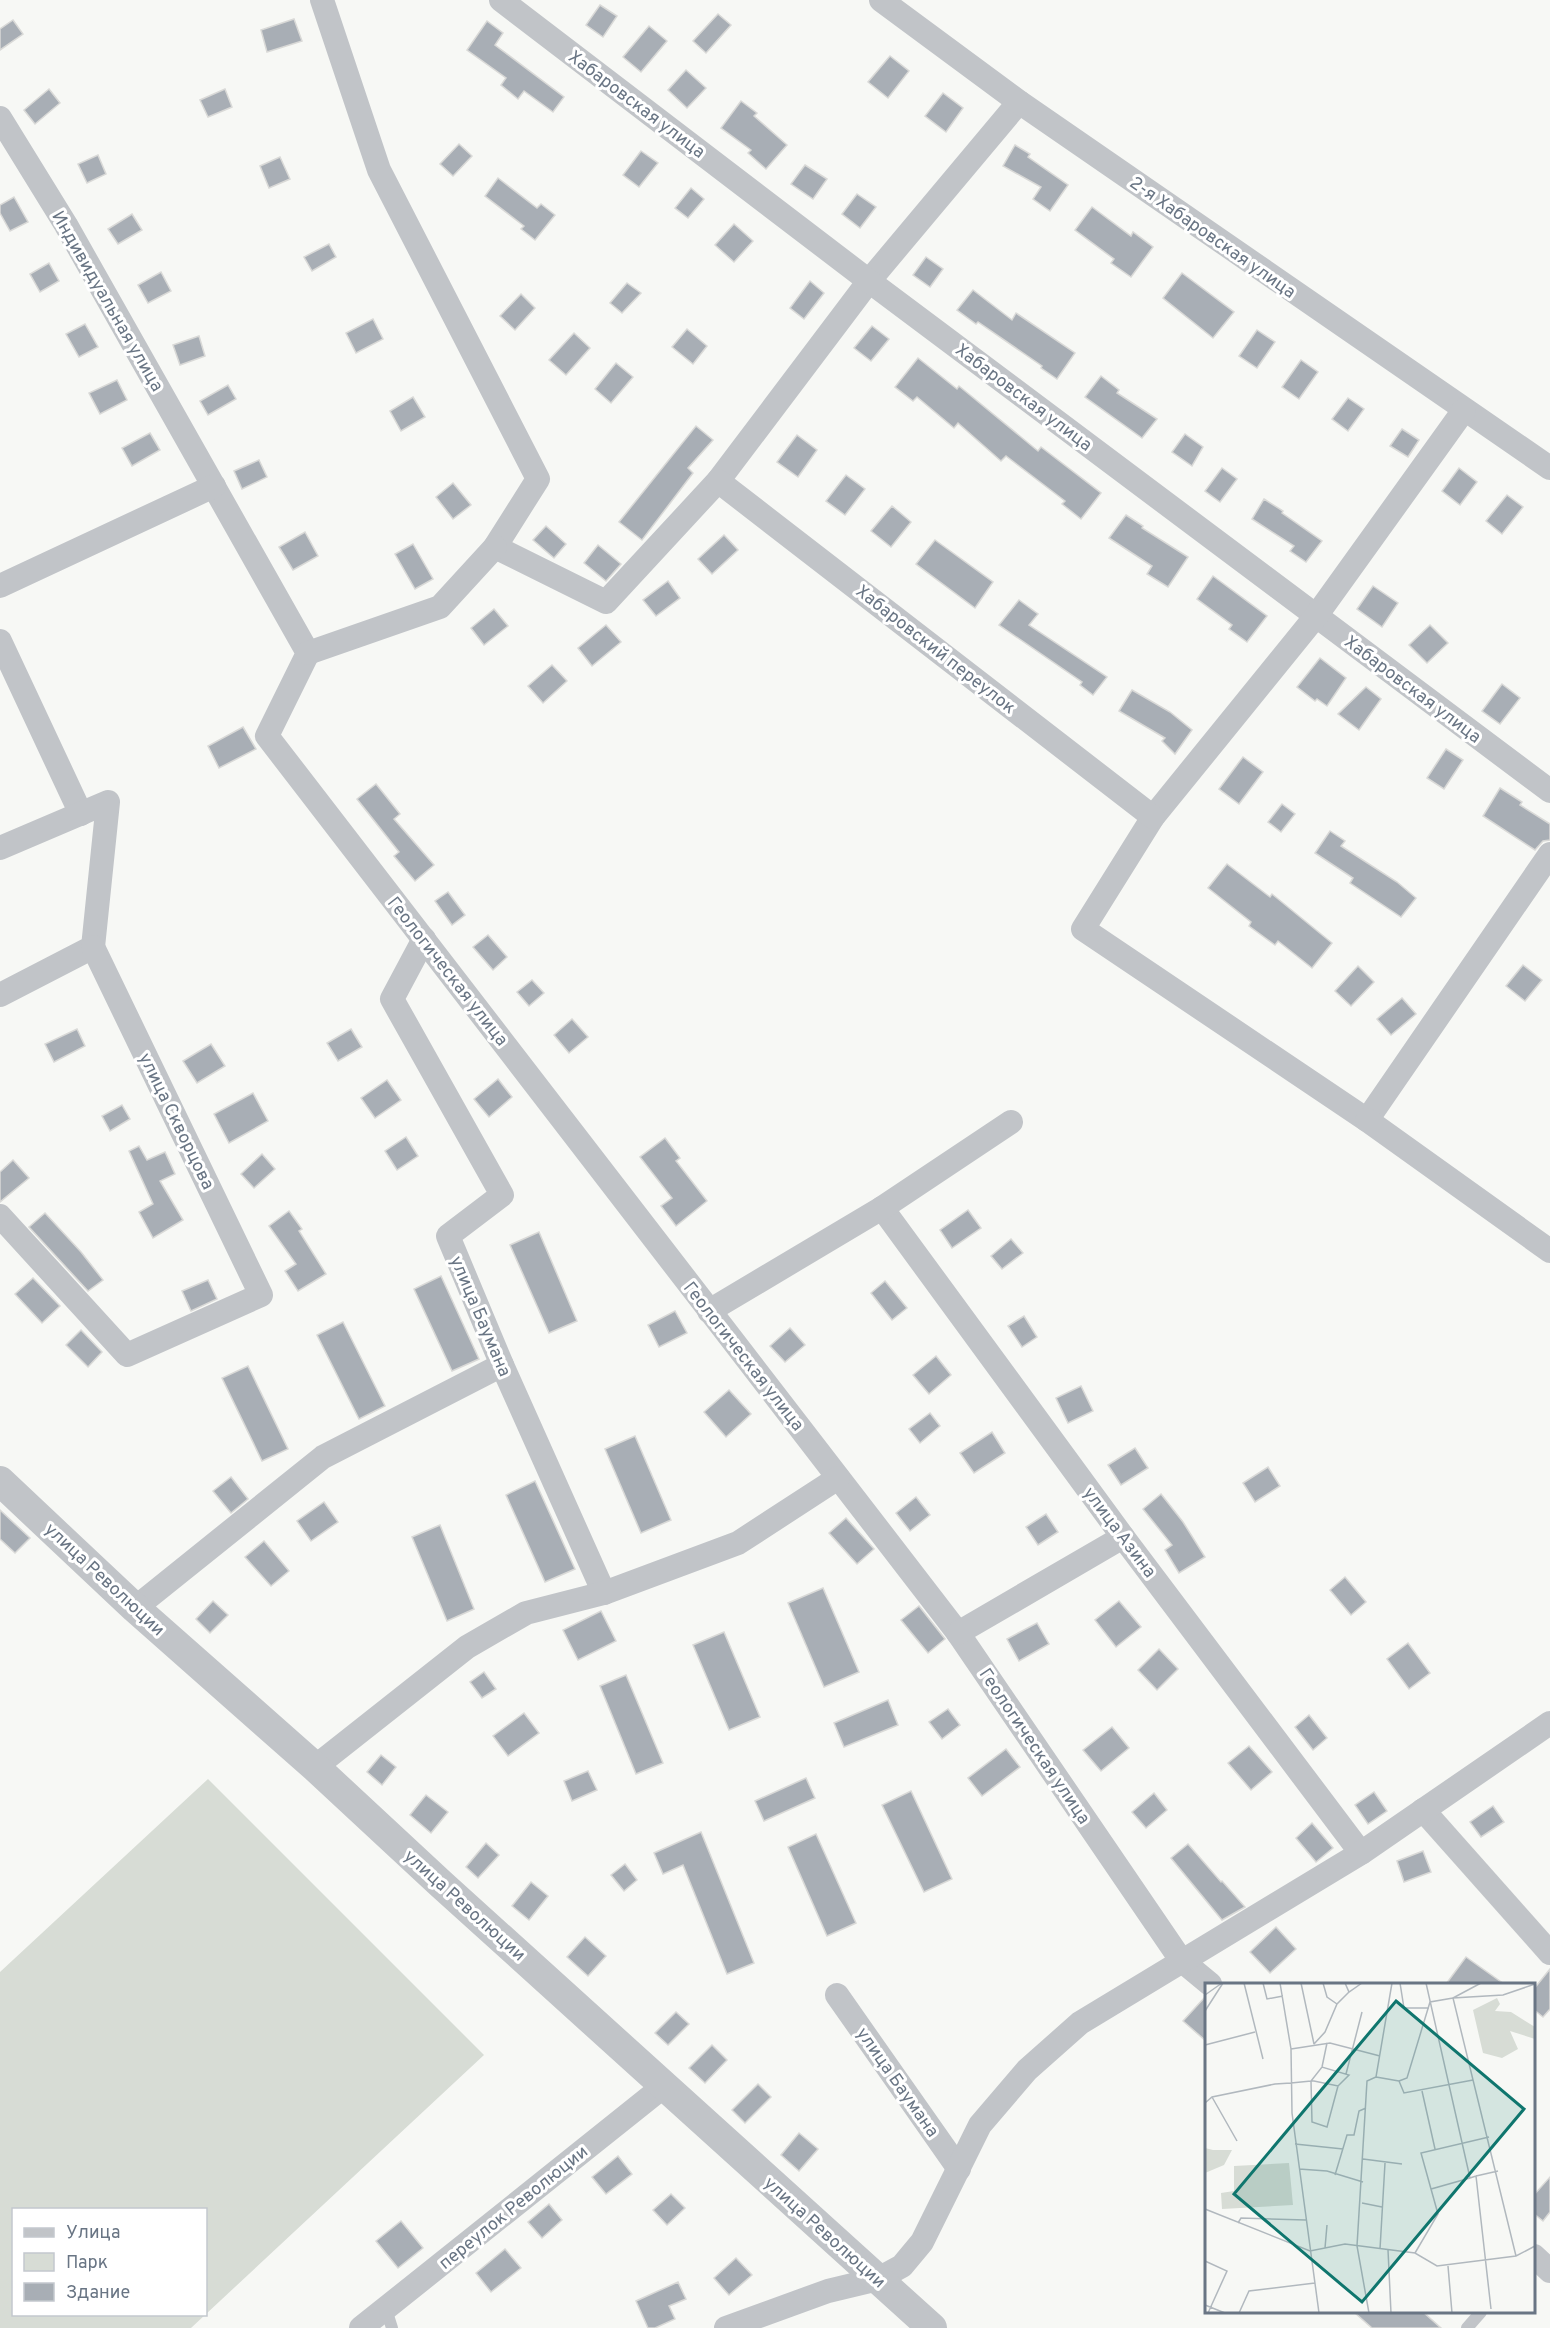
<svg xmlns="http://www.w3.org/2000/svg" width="1550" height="2328" viewBox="0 0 1550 2328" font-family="Overpass,sans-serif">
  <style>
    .green { fill: #d7dcd5; fill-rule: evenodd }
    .building { fill: #a8aeb5; stroke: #d9d9d7; stroke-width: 1.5 }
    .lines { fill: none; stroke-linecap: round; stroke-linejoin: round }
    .service { stroke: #c1c4c8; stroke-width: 12 }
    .minor { stroke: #c1c4c8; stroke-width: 24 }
    .tertiary { stroke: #c1c4c8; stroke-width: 30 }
    .labels { text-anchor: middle; stroke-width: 6; stroke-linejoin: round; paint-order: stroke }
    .street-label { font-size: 18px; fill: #697584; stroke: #fff }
    .inset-road { fill: none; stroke: #b1b8be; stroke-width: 1.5 }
    .view { fill: #0f766e; fill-opacity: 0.15; stroke: #0f766e; stroke-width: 3 }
    .inset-edge { fill: none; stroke: #697584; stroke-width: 3 }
  </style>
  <rect width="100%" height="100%" fill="#f7f8f5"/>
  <path class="green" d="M208 1779 484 2055 191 2328H0V1972ZM14 2210H206V2314H14Z"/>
  <g class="building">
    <polygon points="600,5 617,16 603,37 586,25"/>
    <polygon points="718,14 731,25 706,53 693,41"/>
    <polygon points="294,19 302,41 267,52 261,30"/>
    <polygon points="13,20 23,34 0,50 0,29"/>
    <polygon points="487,21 503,33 495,45 564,97 553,112 524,91 518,99 501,85 506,78 467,50"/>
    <polygon points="649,26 667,41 641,72 623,57"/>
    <polygon points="890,56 909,71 888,98 868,82"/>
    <polygon points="686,70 706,88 687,108 668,90"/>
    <polygon points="49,89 60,103 35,124 24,110"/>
    <polygon points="225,89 232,107 208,117 200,100"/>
    <polygon points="943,93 963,108 946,132 925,116"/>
    <polygon points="741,101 757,113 754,116 787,145 766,169 748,153 751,150 721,128"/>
    <polygon points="459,144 472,156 453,176 440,164"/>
    <polygon points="1015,145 1030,154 1028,157 1068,185 1050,211 1033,199 1041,187 1003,166"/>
    <polygon points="641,151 658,163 639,187 623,175"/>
    <polygon points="98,155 106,174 87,183 78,164"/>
    <polygon points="280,157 290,179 269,188 260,166"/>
    <polygon points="805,165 827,179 813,199 791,184"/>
    <polygon points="498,178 537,208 541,204 555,215 535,240 521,229 524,226 485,196"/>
    <polygon points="691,188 704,199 688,218 675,208"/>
    <polygon points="857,194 876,207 860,228 842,214"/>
    <polygon points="14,197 28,222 10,231 0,213 0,205"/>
    <polygon points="1092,207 1131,236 1133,232 1153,247 1131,277 1111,263 1114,259 1075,230"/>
    <polygon points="132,214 142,230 118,244 108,229"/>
    <polygon points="734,224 753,241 734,262 715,245"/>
    <polygon points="329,244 336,257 312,271 304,257"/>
    <polygon points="926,257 943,269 930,287 913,275"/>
    <polygon points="49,263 59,281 40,292 30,274"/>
    <polygon points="161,272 171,291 148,303 138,285"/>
    <polygon points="1182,273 1234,312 1213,338 1163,298"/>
    <polygon points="810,281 824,293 804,319 790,308"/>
    <polygon points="627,283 641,293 622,313 610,303"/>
    <polygon points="973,290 1012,320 1016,313 1075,353 1057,379 1041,368 1042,366 978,322 976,324 957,310"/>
    <polygon points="521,294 535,308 515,330 500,316"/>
    <polygon points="373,319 383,339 356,353 346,333"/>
    <polygon points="85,324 98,347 79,357 66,334"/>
    <polygon points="872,326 889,339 871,361 854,348"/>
    <polygon points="687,329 707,346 693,364 672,347"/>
    <polygon points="1257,330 1275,342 1257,368 1239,356"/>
    <polygon points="574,333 590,348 566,375 549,360"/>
    <polygon points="199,336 205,356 180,365 173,345"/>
    <polygon points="918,358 957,389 959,386 1038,451 1041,447 1101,493 1081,519 1062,504 1065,501 1006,456 1001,461 958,423 954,428 917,397 913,401 895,387"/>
    <polygon points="1301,360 1318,372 1299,399 1282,387"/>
    <polygon points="616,363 633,377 611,403 595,389"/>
    <polygon points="1101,376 1119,390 1117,393 1157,419 1142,438 1085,397"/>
    <polygon points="117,380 127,400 100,414 89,393"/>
    <polygon points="228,385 236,399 208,415 200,401"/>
    <polygon points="413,397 425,417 401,431 390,411"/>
    <polygon points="1348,398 1364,409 1348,431 1332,419"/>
    <polygon points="696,426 713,440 688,468 693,473 642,540 619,522"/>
    <polygon points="1402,429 1419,440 1408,457 1390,446"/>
    <polygon points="150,433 160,450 132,466 122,448"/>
    <polygon points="1185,434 1203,447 1192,466 1172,452"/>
    <polygon points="797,435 817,450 798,477 777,462"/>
    <polygon points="259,460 267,477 242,489 234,471"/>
    <polygon points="1222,468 1237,479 1220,502 1205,491"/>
    <polygon points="1459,468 1477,482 1460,505 1442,491"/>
    <polygon points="846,475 865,489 845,515 826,501"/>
    <polygon points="453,483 471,505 453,519 436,497"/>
    <polygon points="1507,495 1523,507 1502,534 1486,521"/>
    <polygon points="1264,499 1283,511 1282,513 1322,541 1306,562 1290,551 1294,546 1252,519"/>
    <polygon points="892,506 911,522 891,547 871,531"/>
    <polygon points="1126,515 1143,526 1142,528 1188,557 1168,587 1147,574 1152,566 1109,538"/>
    <polygon points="546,526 566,544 554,558 533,540"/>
    <polygon points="305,532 318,556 293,570 279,547"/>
    <polygon points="724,535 738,550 712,574 698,559"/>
    <polygon points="935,540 993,582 975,608 916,564"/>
    <polygon points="413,544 433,579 415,589 395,554"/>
    <polygon points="598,545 621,564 606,581 584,563"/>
    <polygon points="1213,576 1267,616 1247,642 1229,629 1232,625 1197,599"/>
    <polygon points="668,581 680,598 656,616 643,600"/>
    <polygon points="1373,586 1398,603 1382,627 1357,609"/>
    <polygon points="1019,600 1038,614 1029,625 1107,677 1093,695 1080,685 1082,682 999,625"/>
    <polygon points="494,609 508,626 484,645 471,628"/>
    <polygon points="606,625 621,642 592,666 578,648"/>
    <polygon points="1430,625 1448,643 1427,663 1409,645"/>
    <polygon points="1320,658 1346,678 1327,706 1317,699 1315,701 1297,687"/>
    <polygon points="552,665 567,681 543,703 528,686"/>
    <polygon points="1502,684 1520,698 1500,724 1482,711"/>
    <polygon points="1366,687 1381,699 1359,730 1338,714"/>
    <polygon points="1132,690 1170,712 1192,730 1175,754 1162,741 1165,738 1119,711"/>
    <polygon points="243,727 256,749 219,768 208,746"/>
    <polygon points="1446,749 1463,760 1444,789 1427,778"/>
    <polygon points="1243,757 1263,772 1239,804 1219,789"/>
    <polygon points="376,784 400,814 394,819 434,865 415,881 394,856 399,852 357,799"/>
    <polygon points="1500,788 1522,802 1520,805 1550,824 1550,840 1543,841 1535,850 1483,816"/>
    <polygon points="1282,804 1295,814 1281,832 1268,822"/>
    <polygon points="1330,831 1345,841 1341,846 1397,882 1416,898 1401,917 1350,883 1353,878 1315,853"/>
    <polygon points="1227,864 1270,897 1272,894 1332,943 1312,968 1278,941 1275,945 1249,926 1251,922 1208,888"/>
    <polygon points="448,892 465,915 452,925 435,901"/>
    <polygon points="488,935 507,957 493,970 473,947"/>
    <polygon points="1523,965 1542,980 1525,1001 1506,986"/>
    <polygon points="1358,966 1374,982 1351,1006 1335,991"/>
    <polygon points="532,980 544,993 529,1006 517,992"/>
    <polygon points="1402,998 1416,1014 1391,1035 1377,1019"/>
    <polygon points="572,1019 588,1037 569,1053 554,1035"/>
    <polygon points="77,1029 85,1046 54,1062 45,1044"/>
    <polygon points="351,1029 362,1047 338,1061 327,1043"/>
    <polygon points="211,1044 225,1066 197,1083 183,1061"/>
    <polygon points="498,1079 512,1097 489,1117 474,1099"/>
    <polygon points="387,1080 401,1100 375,1118 361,1098"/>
    <polygon points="253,1093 268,1121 229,1143 214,1114"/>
    <polygon points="122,1105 130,1119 110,1131 102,1116"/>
    <polygon points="406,1137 418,1156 397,1170 385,1151"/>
    <polygon points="665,1138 680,1158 676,1161 707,1201 676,1226 661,1206 672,1198 640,1157"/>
    <polygon points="139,1146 147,1160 165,1152 175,1174 160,1181 183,1220 153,1238 139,1212 153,1204 129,1151"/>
    <polygon points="262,1154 275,1169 254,1188 241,1174"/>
    <polygon points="13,1160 29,1178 0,1202 0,1172"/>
    <polygon points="968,1210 981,1228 952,1248 940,1230"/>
    <polygon points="289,1211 302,1229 299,1231 326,1274 298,1291 285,1271 296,1264 269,1226"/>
    <polygon points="45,1213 81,1252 103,1280 88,1291 29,1227"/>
    <polygon points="539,1232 577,1321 549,1333 510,1245"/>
    <polygon points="1011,1239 1023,1253 1002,1269 991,1256"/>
    <polygon points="441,1276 479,1359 452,1371 414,1289"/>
    <polygon points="33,1278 60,1306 42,1323 15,1294"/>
    <polygon points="208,1280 217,1299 191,1311 182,1291"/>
    <polygon points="885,1281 907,1308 892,1320 871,1293"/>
    <polygon points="675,1311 687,1333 659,1347 648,1325"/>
    <polygon points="1024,1316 1037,1337 1022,1347 1008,1326"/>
    <polygon points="343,1322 385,1406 359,1419 317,1335"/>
    <polygon points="790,1328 805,1345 785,1362 770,1346"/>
    <polygon points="81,1330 102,1352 88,1367 66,1345"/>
    <polygon points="936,1356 951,1375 929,1394 913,1375"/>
    <polygon points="248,1366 288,1449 262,1461 222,1378"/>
    <polygon points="1081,1386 1093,1411 1068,1423 1056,1398"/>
    <polygon points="729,1390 751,1414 726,1437 704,1412"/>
    <polygon points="930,1413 940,1426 920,1443 909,1429"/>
    <polygon points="992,1432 1005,1453 974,1473 960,1453"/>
    <polygon points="635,1436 671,1520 641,1533 605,1449"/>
    <polygon points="1135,1448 1148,1468 1121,1485 1108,1465"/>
    <polygon points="1268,1467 1280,1486 1255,1502 1243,1483"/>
    <polygon points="231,1477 248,1499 231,1513 213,1491"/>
    <polygon points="535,1481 575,1569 545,1582 506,1495"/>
    <polygon points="1161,1494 1183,1522 1205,1557 1179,1573 1165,1550 1172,1545 1143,1509"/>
    <polygon points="916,1497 930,1515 910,1531 896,1513"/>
    <polygon points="324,1502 338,1522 311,1541 297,1521"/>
    <polygon points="0,1510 30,1538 15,1553 0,1539"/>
    <polygon points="1046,1514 1058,1532 1038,1545 1026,1527"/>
    <polygon points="846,1518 874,1549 857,1564 829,1533"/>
    <polygon points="440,1525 474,1609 447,1621 412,1537"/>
    <polygon points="264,1541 289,1571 271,1586 245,1557"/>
    <polygon points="1345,1577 1366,1602 1351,1615 1330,1590"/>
    <polygon points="823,1588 859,1672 824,1687 788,1603"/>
    <polygon points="213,1601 228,1615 210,1633 196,1619"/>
    <polygon points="1119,1601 1141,1627 1116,1647 1095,1620"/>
    <polygon points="919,1606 945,1639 928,1653 901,1620"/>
    <polygon points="601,1611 616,1641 578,1660 563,1630"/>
    <polygon points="1037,1623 1049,1644 1019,1661 1007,1639"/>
    <polygon points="724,1632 760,1717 729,1730 693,1645"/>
    <polygon points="1408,1643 1430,1673 1409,1689 1387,1659"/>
    <polygon points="1159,1649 1178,1669 1157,1690 1138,1670"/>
    <polygon points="484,1672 496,1689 482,1698 470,1682"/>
    <polygon points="626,1675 663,1763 636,1774 600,1686"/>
    <polygon points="888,1700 898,1725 844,1747 834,1723"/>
    <polygon points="948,1709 960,1725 942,1739 929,1722"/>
    <polygon points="524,1713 539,1733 508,1756 493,1736"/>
    <polygon points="1309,1715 1327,1738 1313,1750 1295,1727"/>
    <polygon points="1112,1727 1129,1748 1101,1771 1083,1750"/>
    <polygon points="1249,1746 1272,1772 1251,1790 1228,1763"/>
    <polygon points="1006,1749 1020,1767 982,1796 968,1778"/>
    <polygon points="381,1755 396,1767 382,1785 367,1772"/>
    <polygon points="588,1771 597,1790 572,1801 564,1781"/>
    <polygon points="806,1778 815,1798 764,1821 755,1801"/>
    <polygon points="911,1791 952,1879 924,1892 882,1805"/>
    <polygon points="1374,1792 1387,1811 1368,1824 1355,1805"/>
    <polygon points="1154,1793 1167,1810 1146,1828 1132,1812"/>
    <polygon points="426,1795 448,1812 431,1833 410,1815"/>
    <polygon points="1493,1806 1504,1822 1481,1837 1470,1822"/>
    <polygon points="1312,1823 1333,1848 1316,1862 1296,1838"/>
    <polygon points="701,1832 754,1963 727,1974 683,1865 663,1874 654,1853"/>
    <polygon points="816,1834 856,1923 827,1936 788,1847"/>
    <polygon points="486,1843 499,1855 478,1878 466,1867"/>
    <polygon points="1188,1844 1221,1882 1222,1881 1245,1907 1222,1920 1171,1858"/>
    <polygon points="1423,1851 1431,1872 1404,1882 1397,1861"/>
    <polygon points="625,1864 637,1880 624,1891 611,1875"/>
    <polygon points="531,1882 548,1896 529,1920 512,1906"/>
    <polygon points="1276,1927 1296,1949 1270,1973 1250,1952"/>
    <polygon points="585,1937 606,1956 588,1976 567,1957"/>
    <polygon points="1466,1957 1504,1984 1446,1984"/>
    <polygon points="1550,1969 1550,2009 1543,2017 1533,2009 1533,1990"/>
    <polygon points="1205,1997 1206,1998 1206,2041 1183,2021"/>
    <polygon points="676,2012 689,2024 668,2045 655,2033"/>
    <polygon points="712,2045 727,2060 705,2083 689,2068"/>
    <polygon points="758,2084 771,2097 745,2123 732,2110"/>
    <polygon points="799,2133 818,2149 799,2171 781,2155"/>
    <polygon points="618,2156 632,2174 606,2194 592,2177"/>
    <polygon points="1550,2177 1550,2212 1543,2221 1533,2213 1533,2196"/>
    <polygon points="671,2194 685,2208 667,2225 653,2210"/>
    <polygon points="549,2204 562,2220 542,2238 528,2222"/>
    <polygon points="401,2221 423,2248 398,2268 376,2241"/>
    <polygon points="505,2249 521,2268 491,2292 476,2273"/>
    <polygon points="736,2258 752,2275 729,2295 714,2278"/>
    <polygon points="678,2282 686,2299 669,2306 675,2319 655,2328 648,2328 636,2301"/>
    <polygon points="1354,2312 1423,2312 1441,2328 1372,2328"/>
  </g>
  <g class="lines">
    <g class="service">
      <polyline points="386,2309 392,2328"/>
      <polyline points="1467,2328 1481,2312"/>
    </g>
    <g class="minor">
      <polyline points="322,0 379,170 538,479 495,547 606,602 718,481 869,281 1019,102"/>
      <polyline points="501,0 869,281 1550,791"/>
      <polyline points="881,0 1019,102 1550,468"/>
      <polyline points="0,118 66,225 308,653 267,736 958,1633 1181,1960 1210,1984"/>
      <polyline points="1464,410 1316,616 1153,817 1083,929 1367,1120 1550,854"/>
      <polyline points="718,481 1153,817"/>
      <polyline points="0,586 214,486"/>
      <polyline points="0,641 81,814"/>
      <polyline points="308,653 440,607 495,547"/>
      <polyline points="0,848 108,802 93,947 0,995"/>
      <polyline points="424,939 392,999 502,1195 448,1236 502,1365 604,1593"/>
      <polyline points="1367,1120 1550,1251"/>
      <polyline points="882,1208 1123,1537 1361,1853"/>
      <polyline points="0,1216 127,1355 261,1295 93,947"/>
      <polyline points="709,1311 882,1208 1011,1122"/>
      <polyline points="135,1608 323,1457 502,1365"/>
      <polyline points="958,1633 1123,1537"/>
      <polyline points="315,1767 467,1647 526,1613 604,1593 738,1543 838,1478"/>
      <polyline points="1423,1810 1550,1953"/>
      <polyline points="837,1995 959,2169"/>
      <polyline points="1534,2256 1550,2271"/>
      <polyline points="361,2328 664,2086"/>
      <polyline points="726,2328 828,2291 878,2279 902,2266 922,2242 980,2125 1027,2070 1080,2023 1361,1853 1550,1723"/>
    </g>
    <polyline class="tertiary" points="0,1481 135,1608 315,1767 441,1884 932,2328"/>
  </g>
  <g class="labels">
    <g class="street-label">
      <text transform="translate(637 104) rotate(37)" y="6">Хабаровская улица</text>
      <text transform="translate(1213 237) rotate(35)" y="6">2-я Хабаровская улица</text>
      <text transform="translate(108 301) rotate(60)" y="6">Индивидуальная улица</text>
      <text transform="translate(1024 397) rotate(37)" y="6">Хабаровская улица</text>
      <text transform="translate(936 649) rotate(38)" y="6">Хабаровский переулок</text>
      <text transform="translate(1413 689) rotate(37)" y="6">Хабаровская улица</text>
      <text transform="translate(448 971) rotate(52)" y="6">Геологическая улица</text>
      <text transform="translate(177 1121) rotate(64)" y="6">улица Скворцова</text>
      <text transform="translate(481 1316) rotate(67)" y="6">улица Баумана</text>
      <text transform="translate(744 1356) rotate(52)" y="6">Геологическая улица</text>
      <text transform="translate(1120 1532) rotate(53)" y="6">улица Азина</text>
      <text transform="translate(105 1579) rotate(43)" y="6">улица Революции</text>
      <text transform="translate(1035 1746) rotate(56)" y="6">Геологическая улица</text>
      <text transform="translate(465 1905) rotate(42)" y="6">улица Революции</text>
      <text transform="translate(898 2082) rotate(55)" y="6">улица Баумана</text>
      <text transform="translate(513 2207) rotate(-39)" y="6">переулок Революции</text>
      <text transform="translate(825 2232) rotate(42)" y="6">улица Революции</text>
    </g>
  </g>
  <g transform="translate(1205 1983)">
    <rect width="330" height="330" fill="#f7f8f5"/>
    <path d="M292 15 295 21 290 28 306 29 330 44V56L305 48 313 66 297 75 278 70 268 27ZM0 165 8 167H27L19 182 0 190ZM84 180 88 222 17 226 16 210 29 208V183Z" fill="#d7dcd5"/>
    <path class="inset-road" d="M39 0 58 76M58 0 62 16 78 13M75 0 86 66 87 130 114 330M96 0 109 61M118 0 122 14 132 21M140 0 144 9 157 0M195 0 199 25H224M221 0 265 195 271 193 286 326M0 12 17 0M0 28 18 0M109 61 120 49 132 21 144 9M0 62 50 49M86 66 125 60 175 73M117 84 122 60M141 91 157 29M171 94 194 98M268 97 199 110 194 98 202 95 225 19 248 15 276 0M217 108 230 166M7 114 32 158M0 120 7 114 70 101 86 100 106 98H109L133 103 144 92 117 84 106 98 107 139 122 144 133 103M90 161 138 166M158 176 197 181M94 186 122 188 158 199M130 192 142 152H149L154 128 161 125M271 193 293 188M265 195 226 206 216 170 284 154M157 220 177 224M0 226 105 268 140 261 210 270 232 283 311 273 330 263M33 240 36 235 101 237M120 265 122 242M175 266 180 180M183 267 186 330M210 270 233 231 226 206M311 273 248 15 298 12 330 1M0 278 22 288 3 330M243 283 247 330M0 322 20 330M34 330 44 308 110 300M164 330 152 263 162 98 171 94 187 0"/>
    <path class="view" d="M191 18 319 126 157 319 29 211Z"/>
    <rect width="330" height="330" class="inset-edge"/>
  </g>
  <rect x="12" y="2208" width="195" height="108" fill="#ffffff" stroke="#c3c8ce" stroke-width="1.5"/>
  <rect x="24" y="2228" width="30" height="9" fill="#c1c4c8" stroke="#c3c8ce" stroke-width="1.5"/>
  <text x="66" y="2238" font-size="18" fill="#697584">Улица</text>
  <rect x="24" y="2253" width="30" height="18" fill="#d7dcd5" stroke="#c3c8ce" stroke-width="1.5"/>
  <text x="66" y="2268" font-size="18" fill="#697584">Парк</text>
  <rect x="24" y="2283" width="30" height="18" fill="#a8aeb5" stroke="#c3c8ce" stroke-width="1.5"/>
  <text x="66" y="2298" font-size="18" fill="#697584">Здание</text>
</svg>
